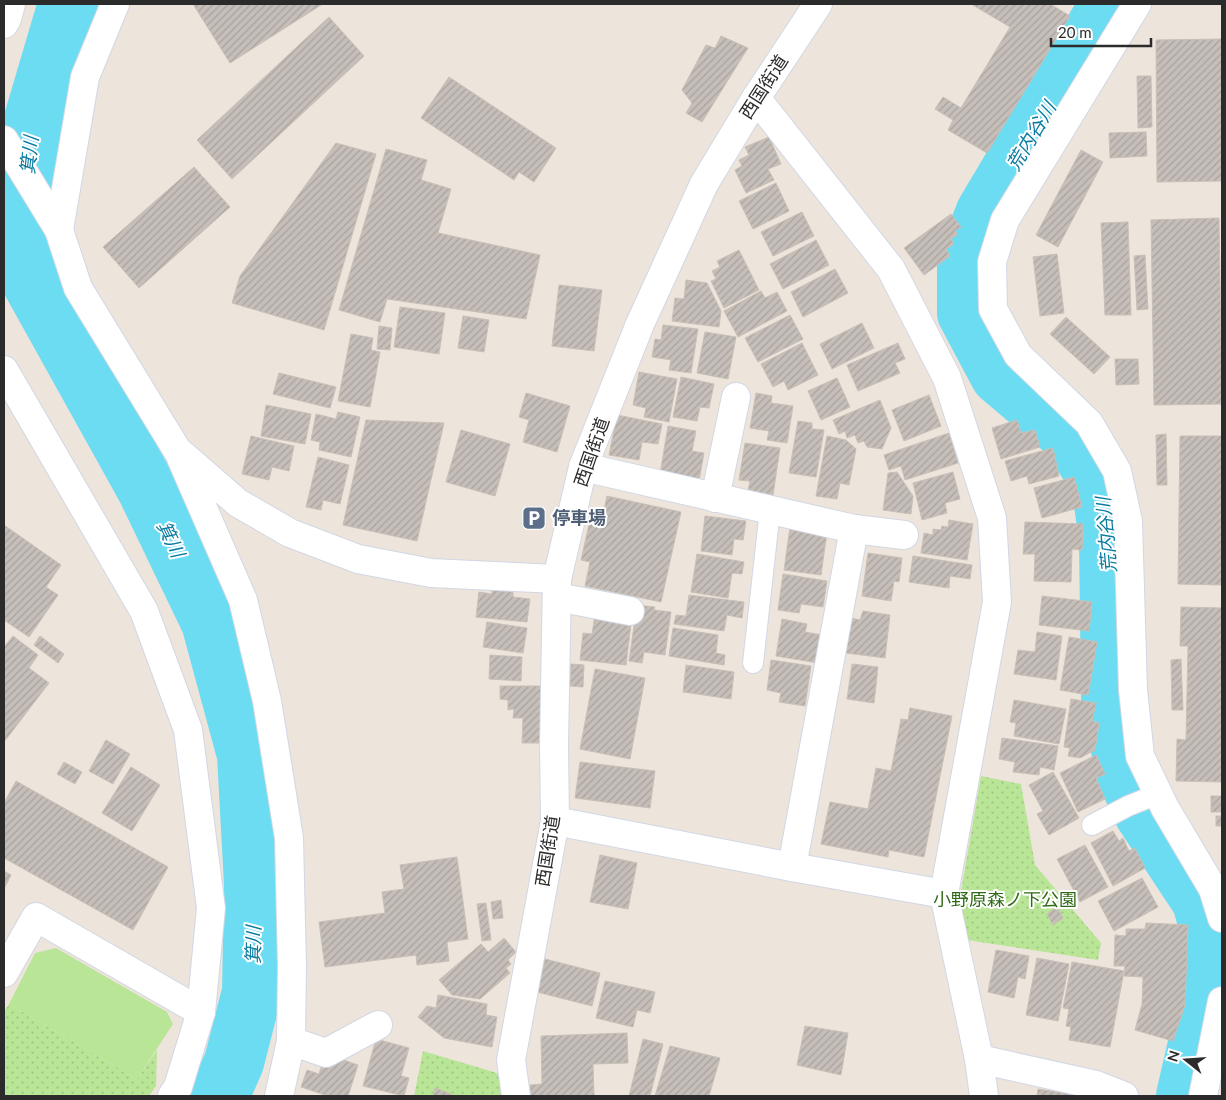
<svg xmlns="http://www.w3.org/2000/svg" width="1226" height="1100" viewBox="0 0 1226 1100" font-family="Lato,'Noto Sans JP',sans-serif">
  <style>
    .grass { fill: #b9e597 }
    .park { fill: url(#park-dots) }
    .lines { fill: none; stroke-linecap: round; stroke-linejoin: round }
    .river { stroke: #6cdcf2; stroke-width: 60 }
    .building { fill: url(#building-hatch); stroke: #c9c0b6 }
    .service-casing { stroke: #d1d7e4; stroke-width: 22 }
    .minor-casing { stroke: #d1d7e4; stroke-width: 30 }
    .service { stroke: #fff; stroke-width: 20 }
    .minor { stroke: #fff; stroke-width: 28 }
    .labels { text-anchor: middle; stroke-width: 4; stroke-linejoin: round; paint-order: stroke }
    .street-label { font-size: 18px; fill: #2b2b2b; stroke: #fff }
    .service-label { font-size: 18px; font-weight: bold; fill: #4e5e75; stroke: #fff; text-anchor: start }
    .park-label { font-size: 18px; fill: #316a18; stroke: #fff }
    .water-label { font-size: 19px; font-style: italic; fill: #097ba0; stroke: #fff }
  </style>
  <defs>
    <pattern id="park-dots" width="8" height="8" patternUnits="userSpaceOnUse" patternTransform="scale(1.25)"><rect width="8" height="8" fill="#b9e597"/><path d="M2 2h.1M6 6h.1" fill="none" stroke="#9fc582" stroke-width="1.8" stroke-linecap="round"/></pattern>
    <pattern id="building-hatch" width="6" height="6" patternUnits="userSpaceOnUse" patternTransform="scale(1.25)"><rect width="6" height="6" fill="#c5beb9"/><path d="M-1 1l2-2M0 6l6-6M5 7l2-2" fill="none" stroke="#a9a39f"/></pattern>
  </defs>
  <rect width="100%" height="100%" fill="#ede4dc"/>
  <polygon class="grass" points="56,948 167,1012 173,1024 137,1079 9,1004 35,953"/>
  <g class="park">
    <polygon points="981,776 1021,784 1035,865 1101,943 1098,960 967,940 959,903"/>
    <polygon points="9,1004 137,1079 157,1050 156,1086 149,1096 4,1096 4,1012"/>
    <polygon points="423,1051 497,1073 504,1092 504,1096 414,1096"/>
  </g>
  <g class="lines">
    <g class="river">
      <polyline points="68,4 32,126 23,217 33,284 147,489 211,622 247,755 254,884 252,992 234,1062 219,1096"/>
      <polyline points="1110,4 986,212 967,259 967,313 1000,375 1071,435 1101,483 1109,539 1111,696 1125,771 1144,813 1202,901 1210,931 1215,970 1186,1096"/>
    </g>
  </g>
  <g class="building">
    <polygon points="193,4 320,4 321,5 230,63"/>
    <polygon points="971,4 1050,4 1070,16 987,153 948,130 953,120 935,109 943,97 961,108 1010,27"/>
    <polygon points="329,17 364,56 232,179 197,140"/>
    <polygon points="721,36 748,48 702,122 686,113 692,103 682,90 706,45 715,48"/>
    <polygon points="1222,39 1222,181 1157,182 1156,40"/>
    <polygon points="1137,76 1151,76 1152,127 1138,128"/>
    <polygon points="449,77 556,148 534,182 519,172 514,180 421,118"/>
    <polygon points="1146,132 1147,156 1110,158 1109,133"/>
    <polygon points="769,137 781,164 768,169 774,180 746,193 735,170 742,166 739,160 749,155 745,147"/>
    <polygon points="336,143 376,154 324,330 232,303 240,276"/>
    <polygon points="386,149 427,160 421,180 451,189 438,233 540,255 526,319 387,299 380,322 339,310"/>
    <polygon points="1081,150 1103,162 1058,247 1036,235"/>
    <polygon points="194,167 230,207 139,288 103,247"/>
    <polygon points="776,183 789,211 753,229 739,201"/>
    <polygon points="802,212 814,236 773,256 761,232"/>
    <polygon points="951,214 961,227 955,231 958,234 951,239 954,244 946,249 950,256 924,275 904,248"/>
    <polygon points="1219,218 1222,404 1154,405 1151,220"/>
    <polygon points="1128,222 1131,315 1105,315 1101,223"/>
    <polygon points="816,240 829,265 783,289 770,264"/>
    <polygon points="739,250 759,290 724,308 711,281 716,279 712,271 720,267 717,261"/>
    <polygon points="1057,254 1064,313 1040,316 1033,257"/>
    <polygon points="1145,255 1148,309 1137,310 1134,256"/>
    <polygon points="835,269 848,293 803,317 791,292"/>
    <polygon points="686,280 707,283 721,311 719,327 672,321 675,298 684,299"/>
    <polygon points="559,285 602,290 594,351 552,346"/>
    <polygon points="761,291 765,298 777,292 787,311 738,337 724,311"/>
    <polygon points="400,307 445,313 439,354 394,347"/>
    <polygon points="790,315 803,339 758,362 745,338"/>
    <polygon points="463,316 489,320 484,352 458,348"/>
    <polygon points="1066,317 1110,357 1094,374 1050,334"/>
    <polygon points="862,323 874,348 832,369 820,344"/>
    <polygon points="663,325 698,329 691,373 669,370 671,360 652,357 655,339 661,340"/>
    <polygon points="379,326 392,328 390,350 377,349"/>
    <polygon points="705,332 736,337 728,379 697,373"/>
    <polygon points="351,334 373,338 371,350 380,352 370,407 338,401"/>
    <polygon points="802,343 818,375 788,390 784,381 773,387 761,364"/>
    <polygon points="898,343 905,359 895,363 900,373 858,391 847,365"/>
    <polygon points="1115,359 1138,359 1139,384 1116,385"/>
    <polygon points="639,372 677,379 669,422 644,417 646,408 633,405"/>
    <polygon points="279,373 336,387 330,408 273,394"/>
    <polygon points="681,377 714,384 709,408 700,407 697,421 673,417"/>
    <polygon points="837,378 850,407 821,420 808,391"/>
    <polygon points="526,393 570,406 557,452 523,442 529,420 519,417"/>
    <polygon points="756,393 772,396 771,403 793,406 787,443 767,440 769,431 750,428"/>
    <polygon points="929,395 941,426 904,441 892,410"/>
    <polygon points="880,400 891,428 882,449 867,447 864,441 858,443 855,435 847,438 845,431 839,434 833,420"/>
    <polygon points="266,405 311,414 305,444 261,436"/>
    <polygon points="338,412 360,417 351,457 319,450 320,442 311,440 316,414 336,419"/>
    <polygon points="617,415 662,424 658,444 642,442 639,460 609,455"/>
    <polygon points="366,420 444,423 417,541 343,525"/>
    <polygon points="1017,420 1021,433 1035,430 1040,447 1001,459 992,428"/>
    <polygon points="798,421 812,423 812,429 824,430 816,477 789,473"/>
    <polygon points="668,426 696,431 692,451 704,453 699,481 660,474"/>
    <polygon points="461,430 510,444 495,496 446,482"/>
    <polygon points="949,433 958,463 905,480 901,466 889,470 884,455"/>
    <polygon points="1166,434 1167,485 1157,485 1156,435"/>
    <polygon points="251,436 294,446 289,471 272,467 269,480 242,474"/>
    <polygon points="827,436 846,440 856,449 849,485 840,483 837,499 816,496"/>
    <polygon points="1180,436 1222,436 1222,585 1178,584"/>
    <polygon points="745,443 780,448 773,495 748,491 750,481 739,480"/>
    <polygon points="1053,448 1059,476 1029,484 1027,476 1011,481 1005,461"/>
    <polygon points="318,457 349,465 340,504 323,500 321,510 306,507"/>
    <polygon points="897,472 913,496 911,514 883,510 888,473"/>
    <polygon points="953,472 960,499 945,503 947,513 922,520 913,483"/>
    <polygon points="1074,477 1082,507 1042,518 1034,488"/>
    <polygon points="607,496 681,512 661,602 585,586 590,562 581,560 590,520 601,523"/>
    <polygon points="705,516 746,521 743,540 734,539 732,555 701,551"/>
    <polygon points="949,520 973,524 967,560 921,553 924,533 933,535 933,529 941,530 942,526 948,527"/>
    <polygon points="1025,522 1083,524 1082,550 1072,549 1071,582 1034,581 1035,554 1023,554"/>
    <polygon points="4,525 61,565 46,587 58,595 29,637 4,620"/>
    <polygon points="790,527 827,532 821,575 784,570"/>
    <polygon points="868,553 902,558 899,582 894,581 891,601 862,596"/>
    <polygon points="697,554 744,562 742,574 732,573 728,598 691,592"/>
    <polygon points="913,556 972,565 970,579 950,576 949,588 909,582"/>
    <polygon points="783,574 827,581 823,607 801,604 799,613 778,610"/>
    <polygon points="492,590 513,592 513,597 530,599 527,622 476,617 479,592 492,594"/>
    <polygon points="689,595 744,602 742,618 727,615 724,631 674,624 676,615 686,616"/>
    <polygon points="1042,596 1092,602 1089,631 1039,625"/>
    <polygon points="637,605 655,607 654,610 671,612 665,655 644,652 642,663 629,661"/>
    <polygon points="1181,607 1222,608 1222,782 1176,781 1177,739 1186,740 1188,646 1180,646"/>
    <polygon points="863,611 890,615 885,658 846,653 851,618 860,620"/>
    <polygon points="595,615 614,618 613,622 631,624 626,665 580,660 583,633 592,634"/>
    <polygon points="782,619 807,624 805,632 822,635 818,663 776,656"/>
    <polygon points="487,622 527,628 523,653 483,647"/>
    <polygon points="673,628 718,635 716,653 725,655 724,665 669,656"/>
    <polygon points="1037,632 1062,636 1056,680 1014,674 1018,650 1035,652"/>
    <polygon points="13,636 38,655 29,668 49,683 4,742 4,647"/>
    <polygon points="40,636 64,654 58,663 34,645"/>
    <polygon points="1069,637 1097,642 1088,695 1060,690"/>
    <polygon points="490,655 522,657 521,681 489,679"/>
    <polygon points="1181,659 1183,710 1172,710 1171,660"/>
    <polygon points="771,660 811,666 805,706 779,702 781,693 767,690"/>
    <polygon points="571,664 584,665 583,687 570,686"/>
    <polygon points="852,664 878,667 874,703 847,699"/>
    <polygon points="686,665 734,672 731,699 683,692"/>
    <polygon points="595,669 645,678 630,759 580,749"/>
    <polygon points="500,686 543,686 543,743 522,743 523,718 513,718 514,709 508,710 508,700 500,699"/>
    <polygon points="1071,699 1096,703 1092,721 1099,723 1095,750 1080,758 1068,756 1070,748 1064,747"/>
    <polygon points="1014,700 1066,709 1059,744 1014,736 1016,723 1010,722"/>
    <polygon points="910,708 952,716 924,857 889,850 888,857 821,844 830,802 868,809 876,768 891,771 901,719 908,720"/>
    <polygon points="1002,738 1058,746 1054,770 1040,767 1039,775 1013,772 1015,762 999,759"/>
    <polygon points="106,740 130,754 113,784 89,771"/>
    <polygon points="1096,755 1105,774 1096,778 1105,799 1078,812 1060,773"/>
    <polygon points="64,762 82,772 75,784 57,774"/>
    <polygon points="580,762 655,771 650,808 575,798"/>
    <polygon points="131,767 160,785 132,831 102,813"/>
    <polygon points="1053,772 1079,818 1049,835 1037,814 1043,811 1029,785"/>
    <polygon points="16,781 168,867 133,930 4,858 4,803"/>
    <rect x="1211" y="796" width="11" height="16"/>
    <rect x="1216" y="816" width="6" height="10"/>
    <polygon points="1113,831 1119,841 1123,838 1129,851 1135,848 1145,868 1113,886 1091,843"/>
    <polygon points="1085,845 1108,887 1080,902 1057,859"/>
    <polygon points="600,855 637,863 628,909 590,902"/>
    <polygon points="457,857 468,939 447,942 449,961 417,965 416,955 325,967 319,922 385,913 382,892 404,889 400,865"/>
    <polygon points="4,871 11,875 4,889"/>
    <polygon points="1142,878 1158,907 1114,931 1098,901"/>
    <polygon points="501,900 503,918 493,919 491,902"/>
    <polygon points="486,903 491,940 482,941 477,904"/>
    <polygon points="1057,907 1063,918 1053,925 1047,914"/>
    <polygon points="1146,923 1188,925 1185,1005 1173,1041 1135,1030 1142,1004 1143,977 1124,976 1125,966 1114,966 1115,935 1126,936 1126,929 1145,929"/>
    <polygon points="504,938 516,952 508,960 511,964 506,968 510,973 480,999 452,995 439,980 481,944 488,952"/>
    <polygon points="996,950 1029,956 1025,979 1018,977 1014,998 988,992"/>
    <polygon points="1037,958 1069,964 1058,1021 1026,1015"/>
    <polygon points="545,959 600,973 592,1006 537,992"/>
    <polygon points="1072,962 1124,971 1110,1047 1069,1040 1071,1027 1066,1026 1069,1009 1063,1008"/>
    <polygon points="605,981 655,992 650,1013 637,1010 633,1027 596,1018"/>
    <polygon points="438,995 487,1004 486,1015 497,1017 492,1047 444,1038 418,1017 427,1006 436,1008"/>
    <polygon points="805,1026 848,1033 841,1075 797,1065"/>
    <polygon points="627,1033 628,1063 593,1064 594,1096 530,1096 530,1085 542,1084 541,1036"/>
    <polygon points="376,1039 409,1048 401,1076 409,1078 404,1096 363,1086"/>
    <polygon points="643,1039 663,1044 650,1096 629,1096"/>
    <polygon points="670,1046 720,1058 709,1096 655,1096"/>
    <polygon points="332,1056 358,1065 348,1096 328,1096 301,1087 307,1070 319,1074 323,1061"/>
    <polygon points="435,1088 451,1094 450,1096 433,1096"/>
    <polygon points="1038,1089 1082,1096 1037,1096"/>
  </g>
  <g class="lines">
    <g class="service-casing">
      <g id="service">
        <polyline points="753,663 770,510"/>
        <polyline points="1092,825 1128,806 1158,794"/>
      </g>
    </g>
    <g class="minor-casing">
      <g id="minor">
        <polyline points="1137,4 1005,220 992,262 993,309 1018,355 1089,423 1117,471 1128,521 1133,690 1140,756 1165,808 1213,889 1222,918"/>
        <polyline points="4,24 7,19 11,4"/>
        <polyline points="756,98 891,269 947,378 992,518 997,602 944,894 979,1059 984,1096"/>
        <polyline points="4,140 59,230 78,288 177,450 238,503 290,533 358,559 431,573 557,579"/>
        <polyline points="59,230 85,77 115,4"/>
        <polyline points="4,370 144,611 188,730 211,908 201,1012 178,1087 172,1096"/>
        <polyline points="181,458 243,600 267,701 289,838 292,966 291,1041 279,1096"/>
        <polyline points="583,467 854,529 792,867"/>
        <polyline points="715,498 736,397"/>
        <polyline points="854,529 904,535"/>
        <polyline points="557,597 630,611"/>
        <polyline points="555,821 792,867 944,894"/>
        <polyline points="4,973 36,917 201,1012"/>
        <polyline points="291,1041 326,1053 378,1025"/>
        <polyline points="979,1059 1096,1085 1124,1096"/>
        <polyline points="516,1096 511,1060 555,821 554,745 557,579 583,467 640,324 704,184 756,98 818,4"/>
        <polyline points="1203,1096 1222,1001"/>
      </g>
    </g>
    <use href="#service" class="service"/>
    <use href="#minor" class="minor"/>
  </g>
  <defs>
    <g id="parking-square" transform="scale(1.25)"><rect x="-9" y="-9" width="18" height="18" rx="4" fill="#5c6f8a" stroke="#fff"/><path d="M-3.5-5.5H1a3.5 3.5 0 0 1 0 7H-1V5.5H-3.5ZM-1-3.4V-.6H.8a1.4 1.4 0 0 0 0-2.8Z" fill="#fff"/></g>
  </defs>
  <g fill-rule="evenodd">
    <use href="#parking-square" x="534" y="518"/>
  </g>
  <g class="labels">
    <g class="street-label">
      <text transform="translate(764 87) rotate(-57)" y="6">西国街道</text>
      <text transform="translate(592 452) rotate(-71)" y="6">西国街道</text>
      <text transform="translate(548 851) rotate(-81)" y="6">西国街道</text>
    </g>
    <g class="service-label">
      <text x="552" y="524">停車場</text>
    </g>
    <g class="park-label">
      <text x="1005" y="906">小野原森ノ下公園</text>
    </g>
    <g class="water-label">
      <text transform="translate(1031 136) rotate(-59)" y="7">荒内谷川</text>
      <text transform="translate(29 155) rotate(-84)" y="7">箕川</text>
      <text transform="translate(1106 535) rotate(-95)" y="7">荒内谷川</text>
      <text transform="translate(171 539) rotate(64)" y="7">箕川</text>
      <text transform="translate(253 945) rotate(-89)" y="7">箕川</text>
    </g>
  </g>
  <rect width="1226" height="1100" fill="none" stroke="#2b2b2b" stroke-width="10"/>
  <g transform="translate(1186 1060) rotate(287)" stroke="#ffffff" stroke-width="4" paint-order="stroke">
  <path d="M0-4L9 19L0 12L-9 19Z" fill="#2b2b2b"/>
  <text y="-8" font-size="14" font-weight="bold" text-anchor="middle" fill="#2b2b2b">N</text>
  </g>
  <path d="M1051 38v8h100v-8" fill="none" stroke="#2b2b2b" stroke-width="2.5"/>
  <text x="1058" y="38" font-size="15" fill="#2b2b2b" stroke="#ffffff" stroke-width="4" paint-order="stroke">20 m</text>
</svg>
